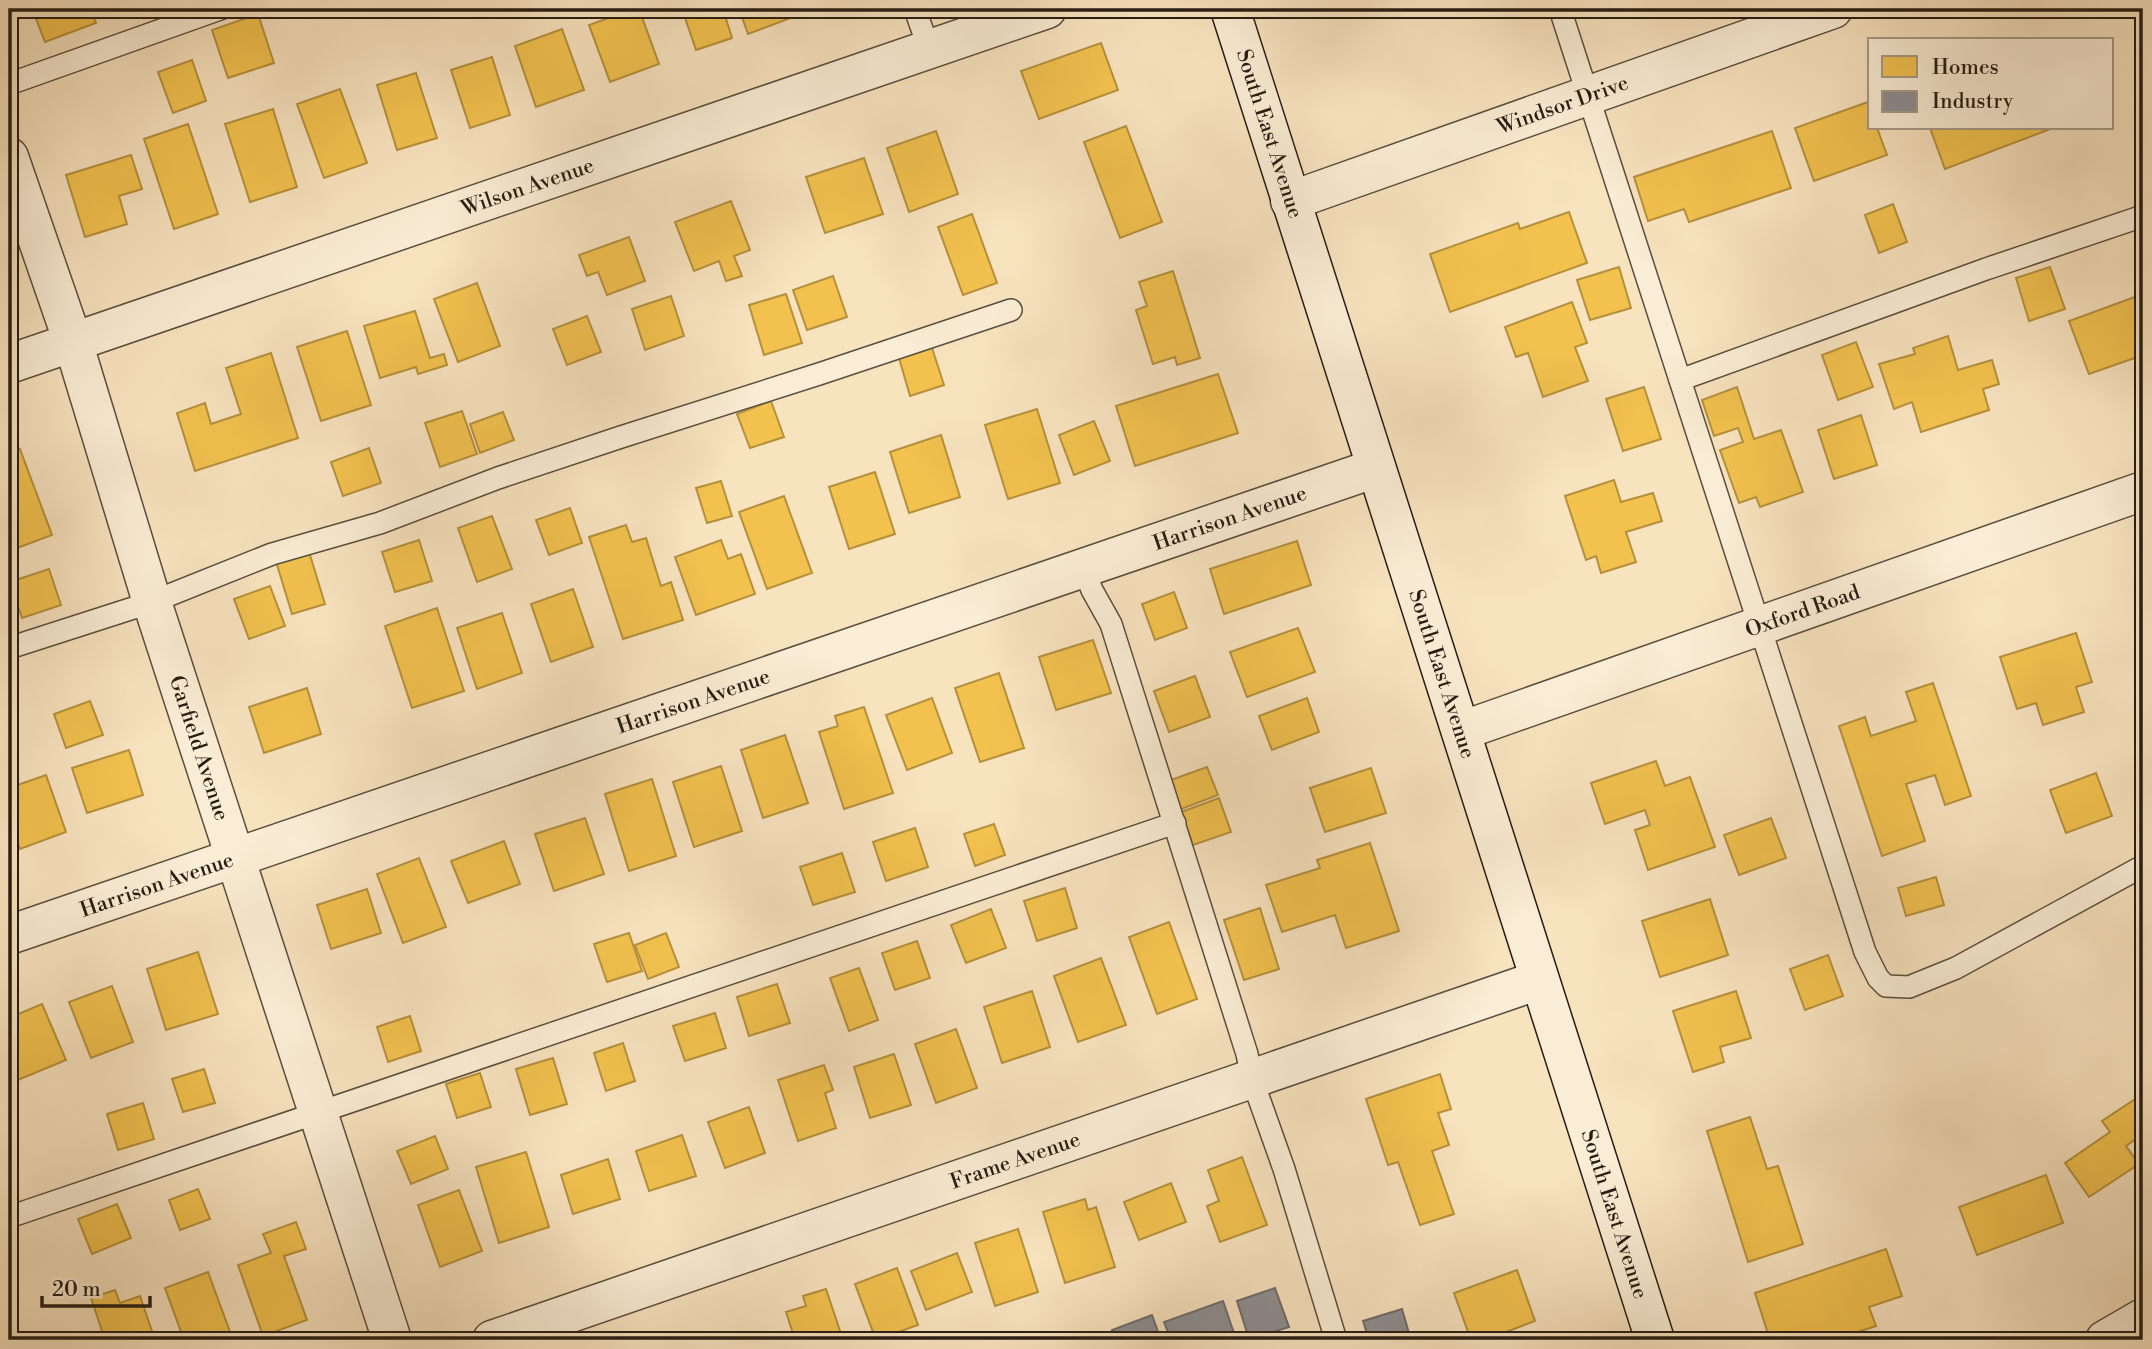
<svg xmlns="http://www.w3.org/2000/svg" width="2152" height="1349" viewBox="0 0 2152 1349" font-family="'Libre Bodoni',serif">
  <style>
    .homes { fill: #f2c14e; stroke: #b5903c; stroke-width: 2 }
    .industry { fill: #8d8d92; stroke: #6e6b6c; stroke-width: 2 }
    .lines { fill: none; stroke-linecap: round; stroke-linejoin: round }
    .lane-casing { stroke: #5a4e3e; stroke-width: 24 }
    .street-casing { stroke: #5a4e3e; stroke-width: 41 }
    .secondary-casing { stroke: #261d13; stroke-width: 41 }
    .lane { stroke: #faedd5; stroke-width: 21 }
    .street { stroke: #faedd5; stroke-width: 38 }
    .secondary { stroke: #faedd5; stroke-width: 38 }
    .labels { text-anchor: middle; stroke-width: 7; stroke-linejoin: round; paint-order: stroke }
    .street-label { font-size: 21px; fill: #261d13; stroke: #faedd5 }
  </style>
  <rect width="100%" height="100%" fill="#f8e3bf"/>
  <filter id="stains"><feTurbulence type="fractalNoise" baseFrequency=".00286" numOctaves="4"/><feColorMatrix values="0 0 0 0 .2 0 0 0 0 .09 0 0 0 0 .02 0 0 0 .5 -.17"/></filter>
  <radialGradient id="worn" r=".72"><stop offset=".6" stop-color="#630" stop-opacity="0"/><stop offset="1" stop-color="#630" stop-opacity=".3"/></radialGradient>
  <g class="homes">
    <polygon points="39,9 91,9 96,23 45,42 33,11"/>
    <polygon points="634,9 639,9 659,64 610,82 589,25"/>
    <polygon points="682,9 723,9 732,38 696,50"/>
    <polygon points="739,9 793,9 796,16 748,34"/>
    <polygon points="258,14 274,63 228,78 212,30"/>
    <polygon points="562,29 584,90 536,107 515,46"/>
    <polygon points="1101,43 1118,90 1039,119 1021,71"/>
    <polygon points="492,57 510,115 470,128 451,70"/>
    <polygon points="192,60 206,101 173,113 158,72"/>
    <polygon points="416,73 437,138 397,150 377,85"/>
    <polygon points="340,89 367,163 324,178 297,104"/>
    <polygon points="1868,102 1870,128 1877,128 1887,155 1814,181 1795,128"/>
    <polygon points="273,109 297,187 250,202 225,124"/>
    <polygon points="188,124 218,214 174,229 144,139"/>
    <polygon points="1126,126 1162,222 1120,238 1084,142"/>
    <polygon points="1930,128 2053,128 1945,169"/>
    <polygon points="936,131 958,194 909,212 887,148"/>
    <polygon points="1772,131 1791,188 1689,222 1684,209 1648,221 1634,177"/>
    <polygon points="131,155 142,189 119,196 127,224 85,237 66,175"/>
    <polygon points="864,158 883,214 825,233 806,177"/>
    <polygon points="731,201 750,250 734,256 742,276 726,281 719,261 694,271 675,222"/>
    <polygon points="1893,204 1907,242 1879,253 1865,215"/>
    <polygon points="1569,212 1587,263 1450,312 1430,254 1518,223 1520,229"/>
    <polygon points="972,214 997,283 963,295 938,227"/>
    <polygon points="629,237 645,281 607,295 598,272 587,276 579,255"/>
    <polygon points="1619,267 1631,308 1590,320 1577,280"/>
    <polygon points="2050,267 2065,309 2029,321 2016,278"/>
    <polygon points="1173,271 1200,358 1177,365 1175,357 1153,364 1136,310 1147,306 1139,282"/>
    <polygon points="833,276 847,317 807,330 793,290"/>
    <polygon points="477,283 500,346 458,362 434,299"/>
    <polygon points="786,294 802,343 764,355 749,305"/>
    <polygon points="2143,294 2143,331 2137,334 2143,355 2089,374 2069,321"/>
    <polygon points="671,296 684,336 645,350 632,309"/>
    <polygon points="1572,302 1587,343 1575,347 1588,381 1543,397 1528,353 1516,357 1505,327"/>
    <polygon points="415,311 430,358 444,354 447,365 418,374 416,367 380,378 364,326"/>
    <polygon points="587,316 601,352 567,365 553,329"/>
    <polygon points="347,331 371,405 321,421 297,347"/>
    <polygon points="1948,336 1958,370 1992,360 1999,384 1983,389 1989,410 1921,432 1912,402 1894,409 1879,364 1915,354 1913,348"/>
    <polygon points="1856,342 1873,387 1838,400 1822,355"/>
    <polygon points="932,348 944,385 910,396 899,358"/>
    <polygon points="271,353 298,438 195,471 177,413 205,403 211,424 241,414 226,368"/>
    <polygon points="1218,374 1238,433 1135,466 1116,406"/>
    <polygon points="1644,387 1661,439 1623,451 1606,399"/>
    <polygon points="1737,387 1754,439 1781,430 1803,492 1760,507 1756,497 1739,503 1720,450 1743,442 1738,428 1714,436 1702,400"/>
    <polygon points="771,401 784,437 750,448 737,414"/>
    <polygon points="1037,409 1060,483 1008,499 985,425"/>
    <polygon points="462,411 477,454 440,467 425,423"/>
    <polygon points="503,412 514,440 480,453 470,424"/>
    <polygon points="1861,415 1877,465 1834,479 1818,430"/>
    <polygon points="1094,421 1110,461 1074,475 1059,435"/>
    <polygon points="941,435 960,497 909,513 890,452"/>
    <polygon points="369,448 381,483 343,496 331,462"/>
    <polygon points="20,449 52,535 9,551 9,453"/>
    <polygon points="875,472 895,534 849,549 829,487"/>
    <polygon points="1614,480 1621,502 1653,493 1662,521 1626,532 1636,562 1601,573 1596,556 1586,560 1565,496"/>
    <polygon points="721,481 732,516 707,523 696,488"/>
    <polygon points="784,496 812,573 767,589 739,512"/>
    <polygon points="570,508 582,543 549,555 536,520"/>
    <polygon points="492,516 512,569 477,582 458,528"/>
    <polygon points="626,525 632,542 646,538 661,586 671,582 683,620 623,639 589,537"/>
    <polygon points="419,540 432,581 395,592 382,552"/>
    <polygon points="721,540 728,559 741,554 755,594 696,615 675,557"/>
    <polygon points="1297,541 1311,585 1224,614 1210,569"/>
    <polygon points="307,545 325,604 292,614 274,555"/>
    <polygon points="49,569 61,605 22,618 10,582"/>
    <polygon points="270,586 285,626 249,639 234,599"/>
    <polygon points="573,589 593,647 551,662 531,604"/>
    <polygon points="1174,592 1187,628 1155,640 1142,604"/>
    <polygon points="437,608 464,691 412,708 385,626"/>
    <polygon points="502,613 522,673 477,689 457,628"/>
    <polygon points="1298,628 1315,672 1247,697 1230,652"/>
    <polygon points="2076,633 2092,682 2076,687 2084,712 2043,725 2036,703 2017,709 2000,657"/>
    <polygon points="1093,640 1111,693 1056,710 1039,657"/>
    <polygon points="999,673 1024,748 980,762 955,688"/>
    <polygon points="1195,676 1210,717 1169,732 1154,691"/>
    <polygon points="1933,683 1971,796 1945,805 1935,775 1906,784 1925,841 1882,856 1839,726 1865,717 1871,736 1916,721 1906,692"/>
    <polygon points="307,688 321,734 264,753 249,707"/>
    <polygon points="932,698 952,753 907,770 886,715"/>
    <polygon points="1307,698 1319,732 1272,750 1259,716"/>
    <polygon points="90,701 103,735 66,748 54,714"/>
    <polygon points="864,707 893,793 844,809 819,732 838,726 835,716"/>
    <polygon points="785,735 808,803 763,818 741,750"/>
    <polygon points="129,750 143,795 87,813 72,768"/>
    <polygon points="1656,761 1665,786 1690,777 1715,847 1648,870 1635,830 1650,825 1645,810 1605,824 1591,783"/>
    <polygon points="721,766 742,831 694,847 673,782"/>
    <polygon points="1207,767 1218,795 1179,810 1168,781"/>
    <polygon points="1371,768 1386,813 1325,832 1310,788"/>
    <polygon points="2096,773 2112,816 2066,833 2050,790"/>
    <polygon points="46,775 66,832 20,849 9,817 9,788"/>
    <polygon points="652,779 676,856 629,871 605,794"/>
    <polygon points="1219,798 1231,832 1193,845 1181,812"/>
    <polygon points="585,818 604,874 554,891 535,834"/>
    <polygon points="1771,818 1786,858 1739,875 1724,835"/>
    <polygon points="994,824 1005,855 975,866 964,834"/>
    <polygon points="915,828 928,867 886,881 873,842"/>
    <polygon points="504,841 520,884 468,903 451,861"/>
    <polygon points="1370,843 1399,931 1346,948 1335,915 1282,932 1266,885 1320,868 1317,860"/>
    <polygon points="842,853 855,892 813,905 800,867"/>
    <polygon points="419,858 446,927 403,943 377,874"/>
    <polygon points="1936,877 1944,905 1906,916 1898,888"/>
    <polygon points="1065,888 1077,928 1037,941 1024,901"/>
    <polygon points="367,889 381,933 331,949 317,905"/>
    <polygon points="1710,899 1728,955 1660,977 1642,921"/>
    <polygon points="1260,908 1279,969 1244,980 1224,920"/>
    <polygon points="991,909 1006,948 966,963 951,925"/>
    <polygon points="1169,922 1197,999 1157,1014 1129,937"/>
    <polygon points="629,933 642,971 607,982 594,944"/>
    <polygon points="666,933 679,967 648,979 635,945"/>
    <polygon points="917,941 930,978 895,990 882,953"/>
    <polygon points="198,952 218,1014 166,1030 147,969"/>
    <polygon points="1828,955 1843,996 1805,1010 1790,969"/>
    <polygon points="1101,958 1126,1025 1078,1042 1054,976"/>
    <polygon points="859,968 878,1020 849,1031 830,978"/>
    <polygon points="777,984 790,1023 749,1036 737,997"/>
    <polygon points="112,986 133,1042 91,1058 69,1002"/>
    <polygon points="1032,991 1050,1047 1002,1063 984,1007"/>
    <polygon points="1736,991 1751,1038 1720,1047 1724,1062 1693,1072 1673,1011"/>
    <polygon points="42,1004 66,1060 18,1080 9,1057 9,1018"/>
    <polygon points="715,1013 726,1048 685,1061 673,1026"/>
    <polygon points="410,1016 421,1051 388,1062 377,1027"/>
    <polygon points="956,1029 977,1088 936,1103 915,1044"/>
    <polygon points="623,1043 635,1081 606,1091 594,1053"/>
    <polygon points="894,1054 911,1105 870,1118 854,1067"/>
    <polygon points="553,1058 567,1104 530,1115 516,1069"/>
    <polygon points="824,1065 833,1090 825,1093 836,1128 798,1141 778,1080"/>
    <polygon points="204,1069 215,1103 183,1112 172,1079"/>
    <polygon points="480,1073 491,1107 457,1118 446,1084"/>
    <polygon points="1440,1074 1451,1109 1438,1113 1449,1145 1432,1151 1454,1214 1420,1225 1398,1162 1388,1165 1366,1099"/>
    <polygon points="2140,1096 2143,1101 2143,1134 2126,1146 2139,1164 2089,1197 2065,1163 2110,1132 2102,1121"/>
    <polygon points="143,1103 154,1139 118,1150 107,1114"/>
    <polygon points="749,1107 765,1153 725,1168 708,1122"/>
    <polygon points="1750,1117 1767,1169 1778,1166 1803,1244 1748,1262 1707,1131"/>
    <polygon points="682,1135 696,1176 649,1191 636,1151"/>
    <polygon points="435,1136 448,1169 411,1184 397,1151"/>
    <polygon points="526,1152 549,1227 499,1243 476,1167"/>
    <polygon points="1242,1157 1267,1225 1220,1242 1207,1206 1219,1201 1208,1170"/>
    <polygon points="608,1159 620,1199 573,1214 561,1175"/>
    <polygon points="2046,1175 2063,1223 1977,1255 1959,1207"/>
    <polygon points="1171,1183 1186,1222 1139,1240 1124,1202"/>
    <polygon points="198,1189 210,1219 180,1230 169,1200"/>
    <polygon points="459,1190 482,1251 440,1267 418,1205"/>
    <polygon points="1085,1199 1088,1210 1096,1207 1115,1267 1065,1283 1043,1212"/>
    <polygon points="117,1204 131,1238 92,1254 78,1219"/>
    <polygon points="296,1222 306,1249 284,1256 307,1320 263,1336 238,1265 271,1253 263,1234"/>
    <polygon points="1018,1229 1038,1292 995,1306 975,1243"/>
    <polygon points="1886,1249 1902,1296 1869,1307 1876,1326 1833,1340 1770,1340 1755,1293"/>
    <polygon points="957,1253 972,1292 926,1310 911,1271"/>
    <polygon points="897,1268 918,1325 876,1340 855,1284"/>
    <polygon points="1517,1270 1535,1321 1485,1340 1471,1340 1454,1293"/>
    <polygon points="208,1272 233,1340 184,1340 165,1288"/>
    <polygon points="826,1289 843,1340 795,1340 786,1312 806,1306 803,1296"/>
    <polygon points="115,1290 120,1303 140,1296 155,1340 105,1340 91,1298"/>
    <polygon points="71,1332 74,1340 44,1340"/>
  </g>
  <g class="industry">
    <polygon points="1275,1288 1289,1327 1249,1339 1237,1301"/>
    <polygon points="1223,1301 1236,1339 1171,1340 1164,1322"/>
    <polygon points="1402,1309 1411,1340 1369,1340 1363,1321"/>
    <polygon points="1152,1315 1161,1340 1116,1340 1112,1330"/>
  </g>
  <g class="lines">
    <g class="lane-casing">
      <g id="lane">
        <polyline points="915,9 929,49"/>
        <polyline points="1560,9 1865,952 1878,978 1886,986 1909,987 1956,968 2143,866"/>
        <polyline points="9,84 220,9"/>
        <polyline points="1680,380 1986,269 2143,216"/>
        <polyline points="1083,567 1092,590 1111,624 1247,1054 1252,1079 1284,1169 1336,1340"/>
        <polyline points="9,648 152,602 272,554 380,523 498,478 621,437 819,374 1011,310"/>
        <polyline points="9,1217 1175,823"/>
      </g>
    </g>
    <g class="street-casing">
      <g id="street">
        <path id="s1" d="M9 157 73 342 152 602 392 1340"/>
        <path id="s2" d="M1290 201 1833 9"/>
        <path id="s3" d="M9 364 1047 9"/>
        <path id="s4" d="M1461 731 2143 491"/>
        <path id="s5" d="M9 935 1376 468"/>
        <path id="s6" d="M492 1340 1539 980"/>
        <polyline points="2105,1340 2143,1318"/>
      </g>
    </g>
    <g class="secondary-casing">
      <g id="secondary">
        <path id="s7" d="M1230 9 1655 1340"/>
      </g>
    </g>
    <use href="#lane" class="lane"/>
    <use href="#street" class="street"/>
    <use href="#secondary" class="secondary"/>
  </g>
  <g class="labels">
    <g class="street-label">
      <text dy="7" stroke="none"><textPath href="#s2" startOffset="289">Windsor Drive</textPath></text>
      <text dy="7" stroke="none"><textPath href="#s7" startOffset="131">South East Avenue</textPath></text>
      <text dy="7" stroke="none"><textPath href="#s3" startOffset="548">Wilson Avenue</textPath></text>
      <text dy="7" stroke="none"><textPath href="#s5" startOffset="1290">Harrison Avenue</textPath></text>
      <text dy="7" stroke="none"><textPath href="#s4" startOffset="362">Oxford Road</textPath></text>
      <text dy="7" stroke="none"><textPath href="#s7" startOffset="698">South East Avenue</textPath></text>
      <text dy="7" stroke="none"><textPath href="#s5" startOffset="723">Harrison Avenue</textPath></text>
      <text dy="7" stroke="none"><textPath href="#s1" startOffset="621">Garfield Avenue</textPath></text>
      <text dy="7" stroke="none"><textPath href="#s5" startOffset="156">Harrison Avenue</textPath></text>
      <text dy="7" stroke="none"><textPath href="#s6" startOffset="553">Frame Avenue</textPath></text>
      <text dy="7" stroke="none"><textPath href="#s7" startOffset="1265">South East Avenue</textPath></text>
    </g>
  </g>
  <rect width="2152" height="1349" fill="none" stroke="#f8e3bf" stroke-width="35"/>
  <rect x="10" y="10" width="2131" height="1328" fill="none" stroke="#261d13" stroke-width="3.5"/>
  <rect x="18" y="18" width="2117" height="1314" fill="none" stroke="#261d13" stroke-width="2"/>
  <rect x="1868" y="38" width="245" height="91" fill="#faedd5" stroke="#a59a87" stroke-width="2"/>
  <rect x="1882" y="56" width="35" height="21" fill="#f2c14e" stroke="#a59a87" stroke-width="2"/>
  <text x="1932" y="74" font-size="21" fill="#261d13">Homes</text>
  <rect x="1882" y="91" width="35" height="21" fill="#8d8d92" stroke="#a59a87" stroke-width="2"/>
  <text x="1932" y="108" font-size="21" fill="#261d13">Industry</text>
  <path d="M42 1296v10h108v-10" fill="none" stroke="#261d13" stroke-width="3.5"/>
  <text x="52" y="1296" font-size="21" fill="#261d13" stroke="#faedd5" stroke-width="5" paint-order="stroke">20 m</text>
  <rect width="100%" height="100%" filter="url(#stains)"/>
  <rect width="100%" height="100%" fill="url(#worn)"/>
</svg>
